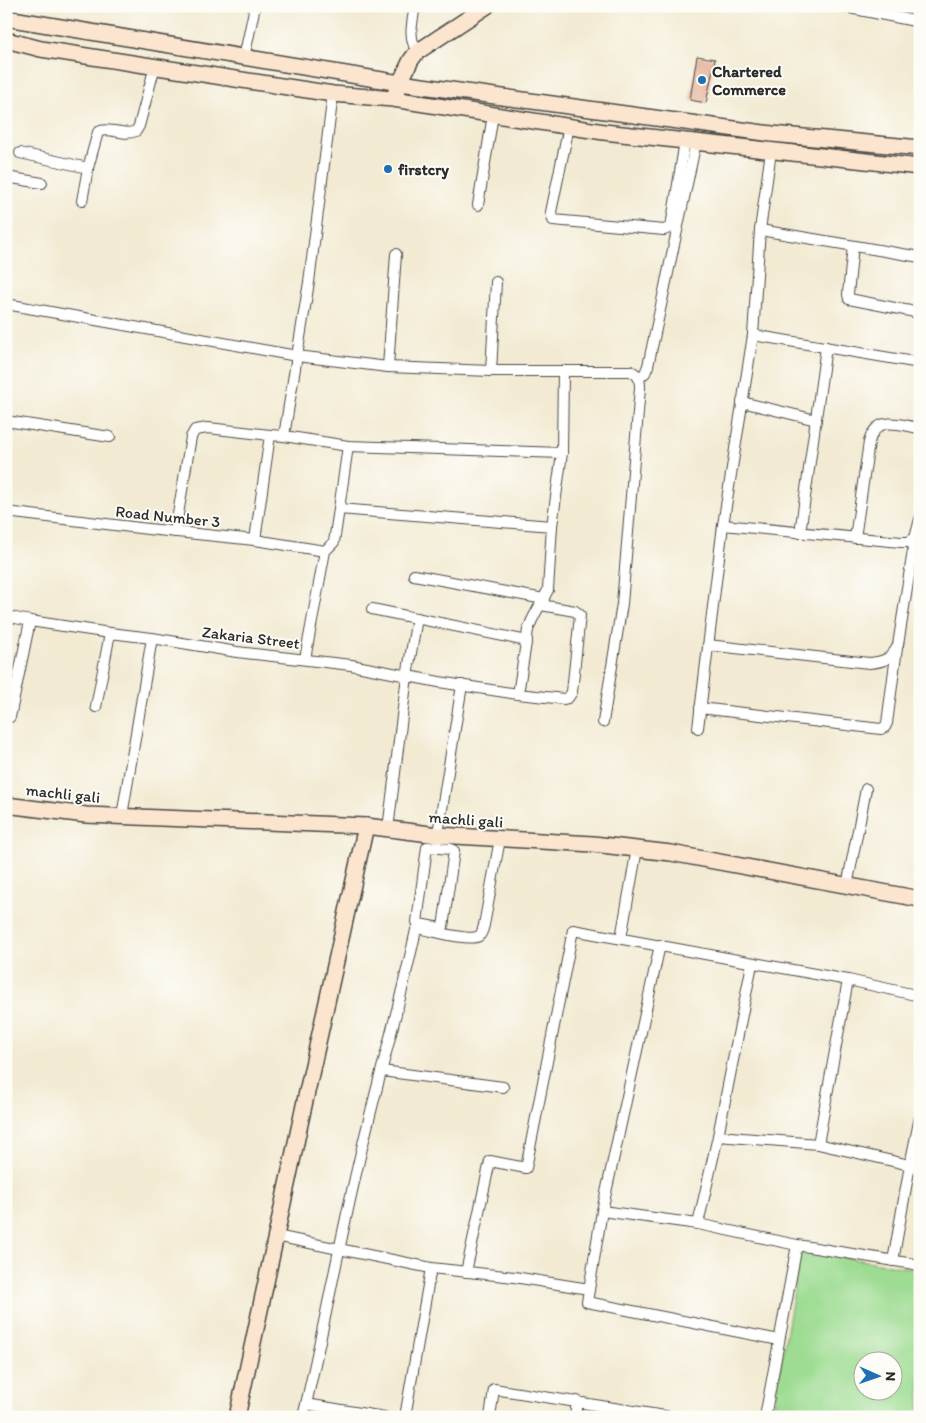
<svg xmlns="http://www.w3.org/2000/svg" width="926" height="1423" viewBox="0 0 926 1423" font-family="Itim,sans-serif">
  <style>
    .green { fill: #9ddc92; stroke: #64845e; fill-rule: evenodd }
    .building { fill: #e1a88a }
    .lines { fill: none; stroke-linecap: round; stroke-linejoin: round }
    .street-casing { stroke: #494844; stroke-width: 12 }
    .secondary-casing { stroke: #494844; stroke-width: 18 }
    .street { stroke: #fff; stroke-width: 10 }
    .secondary { stroke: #fbe5cf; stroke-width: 15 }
    .poi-dot { fill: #1f6fb2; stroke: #fdfcf7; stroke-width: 2 }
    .labels { text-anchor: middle; stroke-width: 4; stroke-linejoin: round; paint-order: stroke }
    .poi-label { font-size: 16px; font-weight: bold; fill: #2b2b2b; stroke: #fdfcf7; text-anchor: start }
    .street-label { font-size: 16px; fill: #2b2b2b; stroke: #fdfcf7 }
  </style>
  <rect width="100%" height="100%" fill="#fdfcf7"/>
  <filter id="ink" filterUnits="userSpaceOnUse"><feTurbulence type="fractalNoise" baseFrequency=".02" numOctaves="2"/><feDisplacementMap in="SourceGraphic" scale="10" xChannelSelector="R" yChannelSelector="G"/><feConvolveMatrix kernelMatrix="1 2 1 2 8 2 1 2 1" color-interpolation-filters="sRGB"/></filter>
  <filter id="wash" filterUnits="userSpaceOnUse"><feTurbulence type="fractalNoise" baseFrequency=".0096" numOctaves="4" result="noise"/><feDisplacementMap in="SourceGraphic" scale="20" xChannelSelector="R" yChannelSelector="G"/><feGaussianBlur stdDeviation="1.12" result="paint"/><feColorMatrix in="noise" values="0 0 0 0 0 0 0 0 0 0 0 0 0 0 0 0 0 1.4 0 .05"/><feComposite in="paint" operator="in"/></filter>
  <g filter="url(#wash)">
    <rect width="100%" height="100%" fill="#f2ead2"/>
    <path class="green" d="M801 1250 920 1270V1417H772ZM864 1360H894V1390H864Z"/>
    <g id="blocks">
      <polygon class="building" points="697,56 715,59 706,103 690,100"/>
    </g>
  </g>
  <g filter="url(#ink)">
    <use href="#blocks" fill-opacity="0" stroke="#494844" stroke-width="1"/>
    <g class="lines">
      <g class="street-casing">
        <g id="street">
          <path d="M415 6C412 24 408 36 417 52"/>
          <polyline points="840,6 920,22"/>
          <polyline points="244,58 255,6"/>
          <polyline points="569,126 551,212 553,220 664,230 669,228 672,221 685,141"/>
          <polyline points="20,153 88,168"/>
          <polyline points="6,177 42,183"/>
          <path d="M82 201 88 168 98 132C110 126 124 137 136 131L139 126 155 66"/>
          <polyline points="478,205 493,115"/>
          <polyline points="760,230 920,257"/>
          <polyline points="853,246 848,294 849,299 920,313"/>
          <path d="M6 304 297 356 388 367 491 371H630C639 374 640 380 640 388L622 604 603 722"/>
          <polyline points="753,335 920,363"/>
          <polyline points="388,367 396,254"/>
          <polyline points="491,371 496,282"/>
          <polyline points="639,378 645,373 648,366 696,142"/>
          <polyline points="742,402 816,420"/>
          <polyline points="6,421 110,437"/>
          <polyline points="284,436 348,446 562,453 552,526 339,509 334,542 325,551 305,659"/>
          <polyline points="562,453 563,371"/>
          <polyline points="339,509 348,446"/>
          <polyline points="6,512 148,529 255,540 325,551"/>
          <polyline points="723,525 901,542 908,542 915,538 920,519"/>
          <polyline points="175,532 191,437 195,430 208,428 270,435"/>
          <polyline points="800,533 826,347"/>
          <path d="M855 538 869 442C877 414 898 425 920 428"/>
          <polyline points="255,540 270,435 284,436 309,282 333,94"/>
          <polyline points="414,575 544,599"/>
          <polyline points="372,609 527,641"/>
          <polyline points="6,616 30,621 110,633 152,638 237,652 351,665 439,682 518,694 564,699 568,698 572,692 580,615 575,611 541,605"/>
          <path d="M708 645 869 663C883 662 892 659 898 645L915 538"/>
          <polyline points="518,694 528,630 532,620 548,590 552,526"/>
          <polyline points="96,707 110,633"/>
          <polyline points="700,708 881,729 885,727 887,723 897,648"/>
          <polyline points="10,717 30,621"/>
          <polyline points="698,728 723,525 753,335 760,230 771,151"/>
          <polyline points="122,816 152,638"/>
          <polyline points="388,829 407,676 417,618"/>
          <polyline points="437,840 462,685"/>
          <polygon points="427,847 451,849 454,851 443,927 440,928 419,924 417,922"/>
          <polyline points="847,886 866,789"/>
          <polyline points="621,938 637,849"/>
          <polyline points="660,945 602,1211 587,1302 779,1340"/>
          <polyline points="382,1071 503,1087"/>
          <polyline points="718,1136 818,1144 910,1165 920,1166"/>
          <polyline points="818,1144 848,980"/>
          <polyline points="602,1211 698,1224 797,1245"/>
          <polyline points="698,1224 718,1136 752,964"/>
          <polyline points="276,1236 431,1268 514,1277 589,1289"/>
          <polyline points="893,1261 910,1165 920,1117"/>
          <polyline points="466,1272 490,1161 526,1168 573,930 848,980 920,996"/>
          <polyline points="306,1404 384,1417"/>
          <path d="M303 1417C323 1333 338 1249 358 1165 376 1086 399 1009 416 930L418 928C430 930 470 942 479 936 482 934 483 929 484 925L500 839"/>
          <polyline points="405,1417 431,1268"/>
          <polyline points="490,1417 494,1389 671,1417"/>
          <polyline points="575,1417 577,1401"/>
          <polyline points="765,1417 797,1245 920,1265"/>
        </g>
      </g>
      <g class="secondary-casing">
        <g id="secondary">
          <polyline points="6,18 400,83 772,134 920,148"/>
          <polyline points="6,40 41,49 333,94 393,99 604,132 920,167"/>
          <polyline points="396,91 411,60 417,52 487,6"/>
          <polyline points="6,805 86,815 366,826 438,835 593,844 671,853 920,899"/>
          <polyline points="237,1417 303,1110 366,826"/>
        </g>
      </g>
      <use href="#street" class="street"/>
      <use href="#secondary" class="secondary"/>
    </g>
  </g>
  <g class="poi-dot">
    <circle cx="702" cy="80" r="5"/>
    <circle cx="388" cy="169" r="5"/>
  </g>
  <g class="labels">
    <g class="poi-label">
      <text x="712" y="77">Chartered<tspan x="712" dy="18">Commerce</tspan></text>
      <text x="398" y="175">firstcry</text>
    </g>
    <g class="street-label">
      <text transform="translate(168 516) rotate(6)" y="6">Road Number 3</text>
      <text transform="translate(251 637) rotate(7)" y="6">Zakaria Street</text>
      <text transform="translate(63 793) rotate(6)" y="6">machli gali</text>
      <text transform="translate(466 819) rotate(4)" y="6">machli gali</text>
    </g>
  </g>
  <rect width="926" height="1423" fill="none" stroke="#fdfcf7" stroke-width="25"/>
  <g transform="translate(878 1376) rotate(92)"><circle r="24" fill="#fdfcf7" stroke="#a9a8a5"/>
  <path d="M0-4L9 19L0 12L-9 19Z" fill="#1f6fb2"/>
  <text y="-8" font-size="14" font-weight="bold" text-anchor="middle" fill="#2b2b2b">N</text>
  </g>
</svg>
